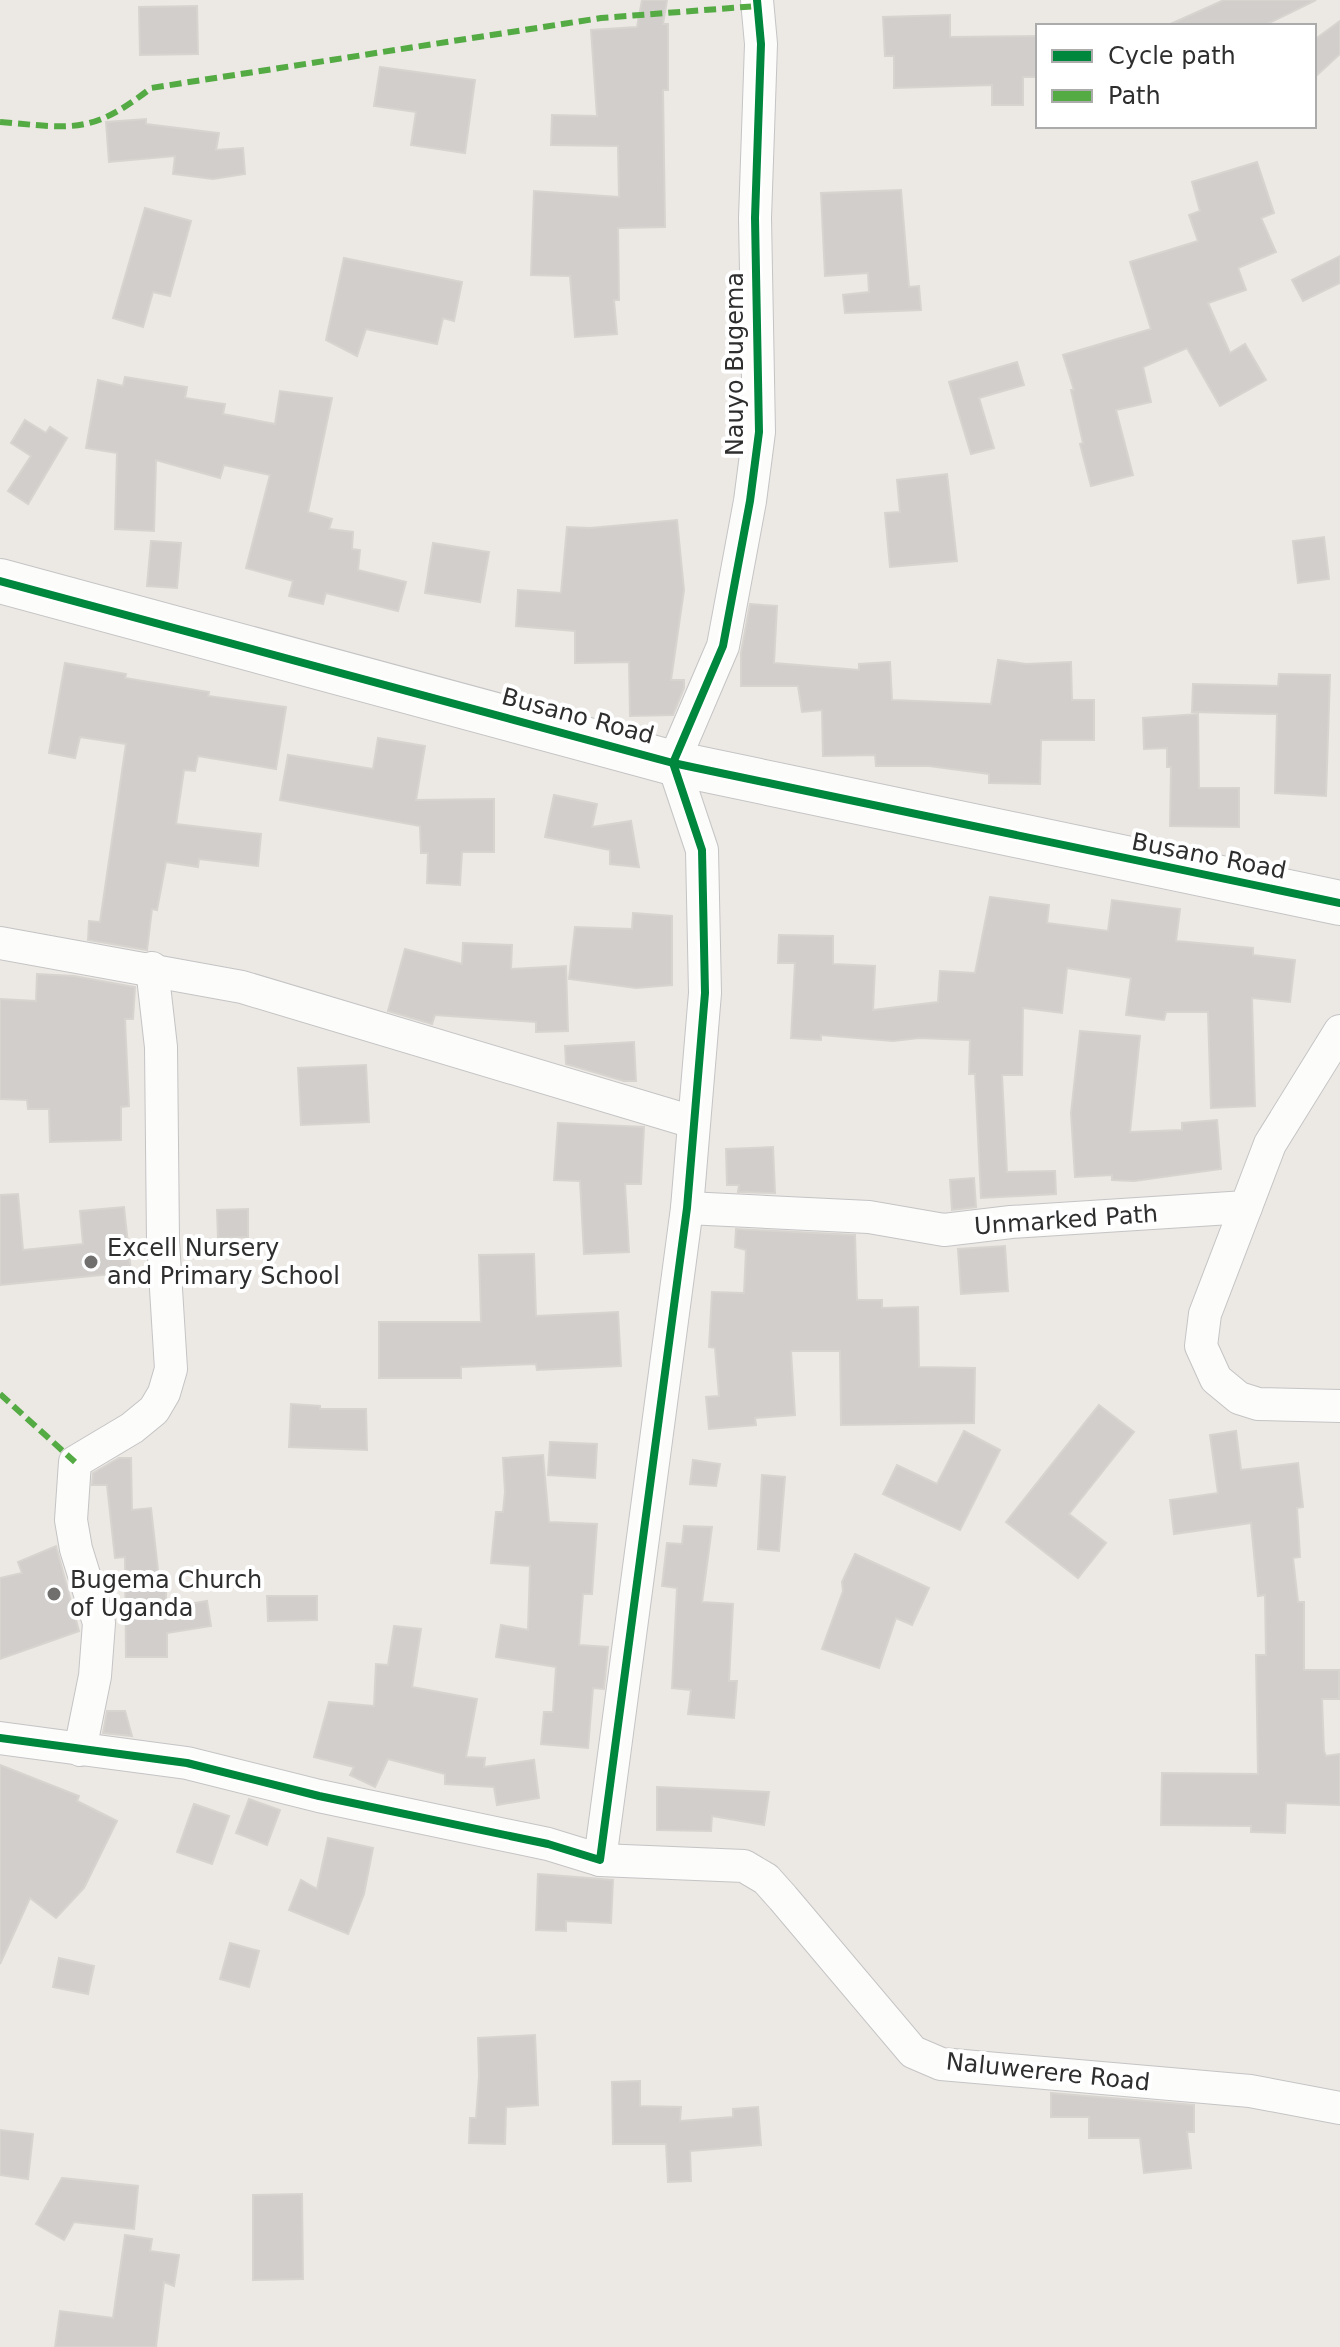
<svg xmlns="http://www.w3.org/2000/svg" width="1340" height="2347" viewBox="0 0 1340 2347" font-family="'DejaVu Sans',sans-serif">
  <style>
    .building { fill: #d1cecb; stroke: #d7d4d0; stroke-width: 2 }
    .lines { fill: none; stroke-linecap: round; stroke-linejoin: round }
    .street-casing { stroke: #c5c4c5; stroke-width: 34 }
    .secondary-casing { stroke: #c5c4c5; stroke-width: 46 }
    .street { stroke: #fcfcfb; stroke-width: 32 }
    .secondary { stroke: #fcfcfb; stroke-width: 44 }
    .quiet { stroke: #54ab44; stroke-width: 6; stroke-dasharray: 12 6; stroke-linecap: butt }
    .cycleway-casing { stroke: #fff; stroke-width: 13 }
    .cycleway { stroke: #00873e; stroke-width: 8 }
    .poi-dot { fill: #706f6e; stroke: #fff; stroke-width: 3 }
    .labels { text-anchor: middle; stroke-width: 8; stroke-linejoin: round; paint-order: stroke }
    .street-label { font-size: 24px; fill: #2e2e2e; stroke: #fff }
    .poi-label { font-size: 24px; fill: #2e2e2e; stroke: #fff; text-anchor: start }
  </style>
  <rect width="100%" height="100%" fill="#ece8e4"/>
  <g class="building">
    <polygon points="642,0 667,0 663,24 668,24 668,90 663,90 665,227 618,228 619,300 614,300 617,334 575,337 570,276 531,275 534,191 619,197 618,146 551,145 552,115 597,116 591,30 637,27"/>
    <polygon points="1224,0 1316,0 1263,26 1166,26"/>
    <polygon points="197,6 198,54 140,55 139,7"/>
    <polygon points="950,15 950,37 1038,36 1038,77 1023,77 1023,105 992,105 992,85 894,88 894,56 885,56 883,17"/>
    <polygon points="1340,21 1340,54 1314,78 1314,40"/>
    <polygon points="380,67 475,80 465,153 411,145 416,112 374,106"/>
    <polygon points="146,119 146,124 219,133 216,150 243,148 245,174 213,179 173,174 175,156 109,162 106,122"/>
    <polygon points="1257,162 1274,213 1261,218 1276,252 1238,268 1246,290 1208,303 1230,353 1245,344 1266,380 1220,406 1187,348 1143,367 1151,402 1116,410 1133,475 1091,486 1080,444 1083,443 1071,390 1074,390 1063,355 1151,329 1130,262 1198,241 1189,215 1200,211 1192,182"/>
    <polygon points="901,190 909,287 919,286 921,310 845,313 843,295 869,292 868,273 825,276 821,193"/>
    <polygon points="145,208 191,221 170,296 153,292 143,327 113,318"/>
    <polygon points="1340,256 1340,283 1303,301 1292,280"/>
    <polygon points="344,258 462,282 454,321 443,318 437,344 366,329 357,356 326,340"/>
    <polygon points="1017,362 1024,385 979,398 994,448 971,454 949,382"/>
    <polygon points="125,377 187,387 185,398 225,404 223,414 275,424 280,391 332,398 308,512 332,519 329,529 353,532 352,549 360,550 358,570 406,582 398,611 326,593 323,604 289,596 293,581 246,568 270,475 224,465 220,478 156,460 154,531 115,529 117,453 86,448 98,380 123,386"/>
    <polygon points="25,420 46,433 50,427 67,438 28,504 8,491 31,456 11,443"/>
    <polygon points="947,474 957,561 890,567 885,513 900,512 897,480"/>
    <polygon points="677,520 684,590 671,680 684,680 684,688 673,715 630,716 629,662 575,663 575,631 516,626 518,590 561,593 567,527 590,528"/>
    <polygon points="1324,537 1329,579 1298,583 1293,541"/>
    <polygon points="151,541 181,543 177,588 147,586"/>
    <polygon points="433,543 489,552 480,602 425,593"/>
    <polygon points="750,604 777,606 774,663 859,670 859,664 890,662 892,700 991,704 998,660 1026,664 1071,662 1072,700 1094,700 1094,740 1041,740 1040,784 989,783 989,774 929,766 876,766 875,755 823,756 822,710 802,712 798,686 741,686 741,653"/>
    <polygon points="65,663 126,674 125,678 209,692 208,696 286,707 276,769 198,756 195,771 184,770 176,824 261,834 258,866 199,859 198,867 166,862 157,910 152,909 147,950 88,940 89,921 100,922 126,744 80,737 75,758 49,753"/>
    <polygon points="1279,674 1330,675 1326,796 1275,793 1277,714 1192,712 1193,684 1278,686"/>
    <polygon points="1198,714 1199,788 1239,788 1239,827 1170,826 1171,767 1167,767 1167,748 1144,749 1143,718"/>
    <polygon points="378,738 425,746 416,800 494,799 494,852 462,852 460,885 427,883 428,853 421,853 420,826 280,800 288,755 373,769"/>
    <polygon points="554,795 597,804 592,827 631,821 639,867 610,864 610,850 545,837"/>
    <polygon points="990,897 1049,905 1047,923 1108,931 1112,900 1180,909 1176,941 1253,948 1253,955 1295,960 1290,1002 1252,998 1255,1106 1211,1108 1208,1012 1166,1012 1164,1020 1126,1015 1131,978 1067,968 1062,1013 1023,1008 1022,1075 1002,1075 1007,1172 1055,1171 1056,1194 981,1198 975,1074 969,1074 970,1040 919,1038 893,1041 821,1035 821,1040 791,1038 795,963 778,963 779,935 833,936 833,964 875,966 873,1010 938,1002 940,971 975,973"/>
    <polygon points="633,913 672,916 672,985 636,988 569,979 575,927 632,929"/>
    <polygon points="463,943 512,945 511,969 566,966 568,1031 536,1032 536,1022 435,1015 432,1024 388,1011 405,949 462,964"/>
    <polygon points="37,974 74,976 135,987 133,1019 125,1019 129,1106 121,1107 121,1140 50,1142 49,1109 28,1109 27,1100 0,1099 0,999 36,1001"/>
    <polygon points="1080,1031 1140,1036 1130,1132 1182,1130 1182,1123 1217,1120 1221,1169 1134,1181 1112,1180 1112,1175 1075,1177 1071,1113"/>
    <polygon points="634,1042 636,1081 624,1081 566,1064 565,1046"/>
    <polygon points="366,1065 369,1122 301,1125 298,1068"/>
    <polygon points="558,1123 644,1127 641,1184 625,1184 629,1252 584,1254 580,1181 554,1180"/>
    <polygon points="773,1147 775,1193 738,1192 739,1185 727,1185 726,1149"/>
    <polygon points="974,1178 976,1207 952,1210 950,1180"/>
    <polygon points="18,1194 23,1250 83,1244 80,1211 124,1207 131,1272 0,1285 0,1195"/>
    <polygon points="248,1209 248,1237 218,1238 217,1210"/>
    <polygon points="736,1229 855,1235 857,1300 882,1300 882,1308 918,1307 919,1367 975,1368 974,1423 841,1425 840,1351 791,1351 795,1415 755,1418 756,1425 709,1429 706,1397 719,1396 715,1348 709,1347 712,1292 744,1293 746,1250 735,1247"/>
    <polygon points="1005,1246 1008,1291 961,1294 958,1249"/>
    <polygon points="534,1254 536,1316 618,1312 621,1366 537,1370 536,1364 461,1367 461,1378 379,1378 379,1322 481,1322 479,1255"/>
    <polygon points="291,1404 320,1406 320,1409 366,1409 367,1450 289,1447"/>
    <polygon points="1099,1405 1134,1432 1069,1514 1106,1543 1078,1578 1006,1522"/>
    <polygon points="964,1431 1000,1450 960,1530 883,1494 897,1465 937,1484"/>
    <polygon points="1236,1431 1241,1470 1298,1463 1303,1507 1297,1508 1300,1557 1293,1558 1298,1602 1304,1602 1304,1670 1339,1670 1339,1699 1322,1699 1324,1751 1326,1756 1340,1754 1340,1805 1286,1803 1285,1833 1251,1832 1251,1826 1161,1825 1162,1773 1258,1774 1256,1655 1266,1655 1265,1595 1258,1596 1251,1523 1174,1534 1170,1500 1218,1493 1210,1435"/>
    <polygon points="550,1442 597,1444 595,1478 548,1475"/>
    <polygon points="543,1455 549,1522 597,1524 592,1594 583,1594 579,1645 608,1647 604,1689 593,1688 588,1748 541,1744 544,1712 553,1712 556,1667 496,1657 501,1625 528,1630 530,1566 491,1563 496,1512 503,1512 505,1492 503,1458"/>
    <polygon points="119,1458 131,1458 132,1510 151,1508 159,1579 166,1578 166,1608 207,1601 211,1626 167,1633 167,1657 126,1657 125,1557 115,1558 107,1485 92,1485 93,1473"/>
    <polygon points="693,1460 720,1464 716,1486 690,1484"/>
    <polygon points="762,1475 785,1477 779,1551 758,1549"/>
    <polygon points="684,1526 712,1527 702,1602 733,1604 729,1681 737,1681 734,1718 688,1714 691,1690 672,1688 677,1588 662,1586 667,1543 682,1544"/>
    <polygon points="56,1546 79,1631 0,1659 0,1578 22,1573 18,1562"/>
    <polygon points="855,1554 929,1588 912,1625 896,1618 879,1668 822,1649 843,1591 842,1582"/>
    <polygon points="267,1596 317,1596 317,1620 268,1621"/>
    <polygon points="394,1626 421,1629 412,1687 477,1699 466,1757 485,1758 484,1767 534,1760 539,1798 497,1805 494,1787 445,1784 445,1774 388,1759 375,1787 350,1775 354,1767 314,1757 329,1702 374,1706 376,1664 388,1665"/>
    <polygon points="107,1711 125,1711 132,1736 103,1733"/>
    <polygon points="0,1765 79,1796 77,1801 117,1821 84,1888 56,1918 30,1898 0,1964"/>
    <polygon points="657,1787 769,1792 764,1825 712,1816 711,1831 657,1830"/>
    <polygon points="249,1799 280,1810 267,1845 236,1833"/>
    <polygon points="194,1804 229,1816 212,1864 177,1852"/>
    <polygon points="328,1838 373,1848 364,1894 348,1934 289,1910 301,1880 317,1889"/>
    <polygon points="538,1874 613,1880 611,1923 566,1921 566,1931 536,1930"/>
    <polygon points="230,1943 259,1951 249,1987 220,1979"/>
    <polygon points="59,1958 94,1966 88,1994 53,1987"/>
    <polygon points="535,2035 538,2105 506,2107 505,2144 469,2143 470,2118 476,2118 479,2076 478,2038"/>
    <polygon points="640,2081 640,2106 681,2107 680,2121 733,2117 733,2109 758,2107 761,2145 690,2151 691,2181 668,2182 666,2144 613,2144 612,2082"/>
    <polygon points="1051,2093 1194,2105 1194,2132 1187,2132 1191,2168 1144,2173 1140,2138 1089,2138 1089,2117 1051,2117"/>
    <polygon points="0,2130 33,2134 28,2179 0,2175"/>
    <polygon points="62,2178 138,2186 134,2229 74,2222 64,2240 36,2224"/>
    <polygon points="302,2194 303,2279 253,2280 253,2195"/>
    <polygon points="125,2235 152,2239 150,2251 179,2255 174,2286 164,2282 156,2347 55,2347 60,2311 113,2318"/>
  </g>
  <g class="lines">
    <g class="street-casing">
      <g id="street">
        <polyline points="0,943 242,987 693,1122"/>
        <polyline points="1246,1207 1205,1314 1201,1346 1216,1379 1239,1398 1258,1404 1340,1406"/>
        <polyline points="687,1208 869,1217 944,1230 1011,1222 1246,1207 1270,1144 1340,1031"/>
        <polyline points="0,1738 187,1763 319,1796 548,1844 600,1860 687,1208 705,993 702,850 673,763 723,646 750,501 759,432 755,218 761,44 757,0"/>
        <polyline points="80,1750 95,1676 99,1623 76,1549 71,1520 75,1462 132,1428 154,1410 164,1393 171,1369 163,1241 161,1047 152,968"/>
        <polyline points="600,1860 744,1866 766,1879 783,1898 913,2052 941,2064 1250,2091 1340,2108"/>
      </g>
    </g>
    <g class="secondary-casing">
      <polyline id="secondary" points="0,581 673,763 1340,903"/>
    </g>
    <use href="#street" class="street"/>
    <use href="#secondary" class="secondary"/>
    <g class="quiet">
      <path d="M0 122C73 128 91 135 151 88L601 18 757 6"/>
      <polyline points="0,1394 75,1462"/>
    </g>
    <g class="cycleway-casing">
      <g id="cycleway">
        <polyline points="0,581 673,763 1340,903"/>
        <polyline points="0,1738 187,1763 319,1796 548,1844 600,1860 687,1208 705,993 702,850 673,763 723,646 750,501 759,432 755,218 761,44 757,0"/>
      </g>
    </g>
    <use href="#cycleway" class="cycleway"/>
  </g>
  <g class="poi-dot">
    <circle cx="91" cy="1262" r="8"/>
    <circle cx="54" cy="1594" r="8"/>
  </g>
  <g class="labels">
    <g class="street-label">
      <text transform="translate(735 364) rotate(-90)" y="8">Nauyo Bugema</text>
      <text transform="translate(578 716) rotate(15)" y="8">Busano Road</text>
      <text transform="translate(1209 856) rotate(11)" y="8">Busano Road</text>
      <text transform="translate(1066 1220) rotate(-4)" y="8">Unmarked Path</text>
      <text transform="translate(1048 2072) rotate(6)" y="8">Naluwerere Road</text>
    </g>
    <g class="poi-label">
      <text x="107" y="1256">Excell Nursery<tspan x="107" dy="28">and Primary School</tspan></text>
      <text x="70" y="1588">Bugema Church<tspan x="70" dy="28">of Uganda</tspan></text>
    </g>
  </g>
  <rect x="1036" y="24" width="280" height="104" fill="#ffffff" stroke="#ababab" stroke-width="2"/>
  <rect x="1052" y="50" width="40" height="12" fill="#00873e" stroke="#ababab" stroke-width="2"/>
  <text x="1108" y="64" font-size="24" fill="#2e2e2e">Cycle path</text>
  <rect x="1052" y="90" width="40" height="12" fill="#54ab44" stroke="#ababab" stroke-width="2"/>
  <text x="1108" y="104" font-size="24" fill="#2e2e2e">Path</text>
</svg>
